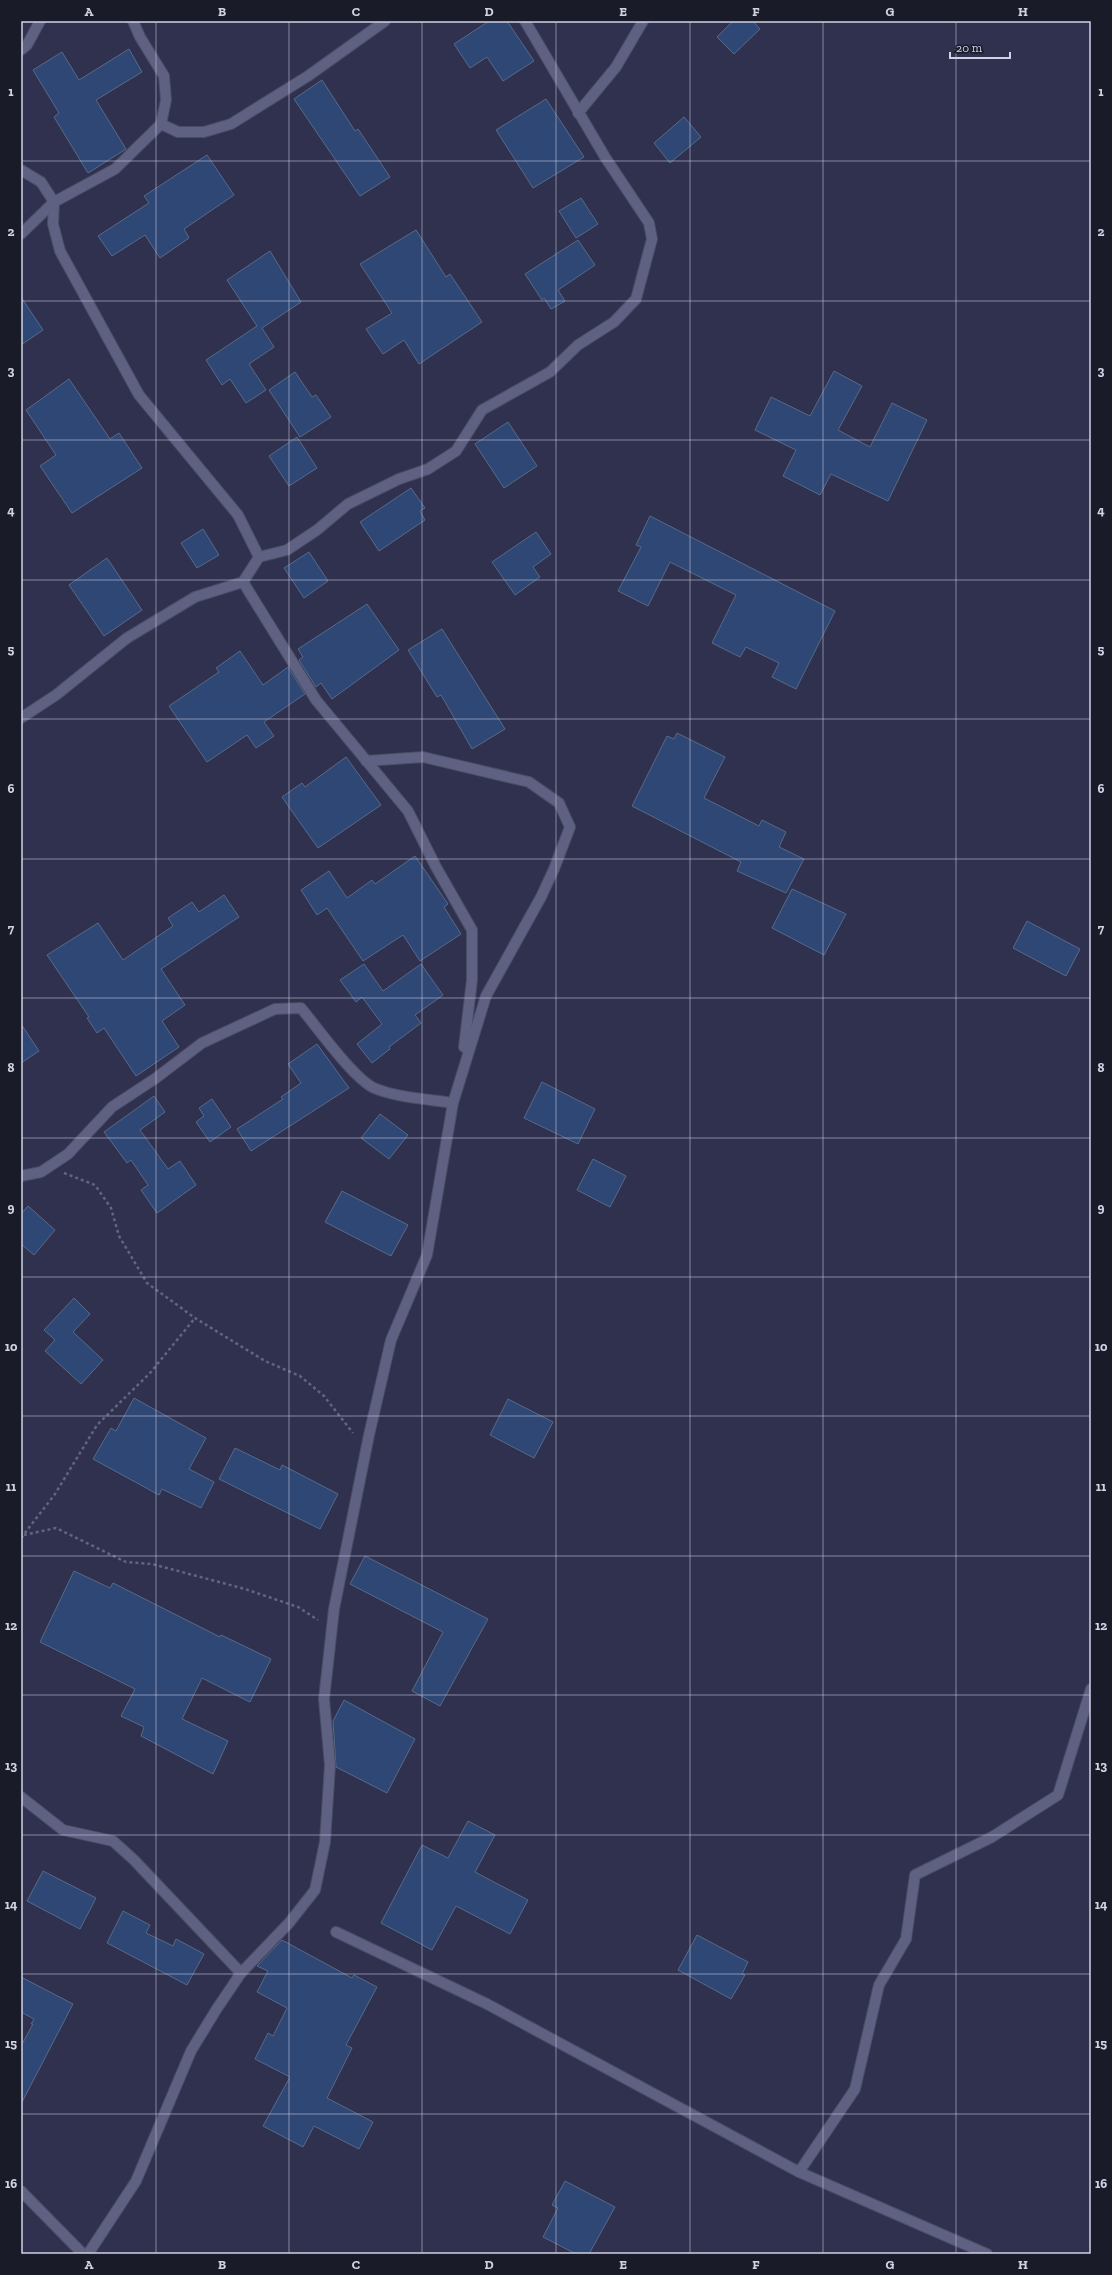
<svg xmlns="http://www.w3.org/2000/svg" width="1112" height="2275" viewBox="0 0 1112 2275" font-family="'Zilla Slab',serif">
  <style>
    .building { fill: #2e4774; stroke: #586a88 }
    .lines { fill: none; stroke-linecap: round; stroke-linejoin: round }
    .minor-casing { stroke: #4c4c66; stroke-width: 12 }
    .path { stroke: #63647f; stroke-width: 2.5; stroke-dasharray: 3 3; stroke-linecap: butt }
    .minor { stroke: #5f6182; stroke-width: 10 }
    .grid { fill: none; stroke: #d0d2e5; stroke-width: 1; stroke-opacity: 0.55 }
    .neatline { fill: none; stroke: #d0d2e5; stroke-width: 1.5 }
    .grid-label { font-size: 13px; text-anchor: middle; font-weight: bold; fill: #d0d2e5 }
  </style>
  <rect width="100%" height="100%" fill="#30314f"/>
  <g class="building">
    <polygon points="489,21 507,21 534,61 503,81 487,57 470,68 454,44"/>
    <polygon points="733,21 753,21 760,29 734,54 717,37"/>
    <polygon points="129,49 142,72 96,100 126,149 88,173 54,117 59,113 33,70 62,52 79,80"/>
    <polygon points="322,80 355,131 358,129 390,177 360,196 294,99"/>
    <polygon points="546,99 584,157 533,188 496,130"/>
    <polygon points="684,117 701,137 670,163 654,143"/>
    <polygon points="207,155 234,195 184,229 189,238 160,258 145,235 112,256 98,236 149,203 144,196"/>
    <polygon points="581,198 598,224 576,238 559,211"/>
    <polygon points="416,230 446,277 450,274 482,322 419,364 404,340 383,354 366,329 392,313 360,264"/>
    <polygon points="578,240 595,265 558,290 565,301 551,309 544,298 542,300 525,274"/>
    <polygon points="270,251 301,302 262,328 274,347 249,364 266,390 246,403 230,379 222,385 206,360 257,326 227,280"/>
    <polygon points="21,297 43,330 21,345"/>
    <polygon points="834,371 862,386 838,430 870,447 892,403 927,420 888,501 831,474 820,495 783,476 796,450 755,430 771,397 810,416"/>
    <polygon points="295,372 312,397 316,395 331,417 300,437 269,390"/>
    <polygon points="69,379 110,439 119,433 142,468 72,513 40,466 56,455 26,410"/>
    <polygon points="508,422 537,466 504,488 475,444"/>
    <polygon points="297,437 317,468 289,486 269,456"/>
    <polygon points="411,488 425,508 420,511 425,520 379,551 360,522"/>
    <polygon points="650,516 835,611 796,689 772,677 779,663 746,647 740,657 712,643 736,595 670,562 648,606 618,591 641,547 636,545"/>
    <polygon points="203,529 219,555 197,568 181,543"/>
    <polygon points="536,532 551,554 533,567 540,577 515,595 492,562"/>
    <polygon points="309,552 328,581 304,598 284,568"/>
    <polygon points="107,558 142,610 104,636 69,585"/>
    <polygon points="367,604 399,650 332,699 321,683 316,687 299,660 303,657 298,649"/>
    <polygon points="442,629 505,729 472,749 441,695 437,697 408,650"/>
    <polygon points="240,651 263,685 288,667 305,694 264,722 274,736 256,748 247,735 207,762 169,706 219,672 216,668"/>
    <polygon points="677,733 725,757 704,798 759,826 762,820 786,832 779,847 804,859 786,893 737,871 741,862 632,806 667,736 674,739"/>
    <polygon points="346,757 381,805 318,848 282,797 302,783 305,787"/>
    <polygon points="415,856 448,904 444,907 461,934 420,961 403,935 363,961 327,908 317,915 301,890 329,871 347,898 372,880 375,884"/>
    <polygon points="792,889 846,914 824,955 772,928"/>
    <polygon points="224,895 239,917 161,969 185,1005 162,1021 179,1047 136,1076 104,1028 97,1033 87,1018 89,1017 47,955 98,923 123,960 173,926 168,918 192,902 199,912"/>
    <polygon points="1027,921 1080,949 1066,976 1013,948"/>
    <polygon points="364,964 383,991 421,964 443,995 415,1015 421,1023 389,1047 390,1049 372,1063 357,1044 382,1024 362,997 356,1002 340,980"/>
    <polygon points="21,1024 39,1051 21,1063"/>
    <polygon points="317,1044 349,1088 251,1151 237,1129 283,1099 281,1097 301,1083 288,1064"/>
    <polygon points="542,1082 595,1109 578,1144 524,1118"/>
    <polygon points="154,1096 165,1112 140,1130 168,1169 180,1161 196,1185 157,1213 141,1190 148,1185 131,1160 127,1163 104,1132"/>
    <polygon points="212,1099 231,1127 210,1142 196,1122 204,1116 199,1108"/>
    <polygon points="380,1114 408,1135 389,1159 361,1138"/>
    <polygon points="593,1159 626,1176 610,1207 577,1190"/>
    <polygon points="342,1191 408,1225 391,1256 325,1222"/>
    <polygon points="28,1206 55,1230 34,1255 21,1244 21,1214"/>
    <polygon points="74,1298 90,1314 73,1332 103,1360 81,1384 45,1351 55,1340 44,1330"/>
    <polygon points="134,1398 206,1438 189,1469 214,1482 201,1508 162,1489 159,1495 93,1459 111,1428 116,1431"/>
    <polygon points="508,1399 553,1422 534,1458 490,1435"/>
    <polygon points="235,1448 280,1470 282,1465 338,1494 320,1529 219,1479"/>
    <polygon points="365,1556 488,1619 440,1706 412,1691 443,1632 350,1584"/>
    <polygon points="74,1571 110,1588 113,1583 220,1637 221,1635 271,1659 250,1702 202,1678 182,1719 228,1741 213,1774 141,1736 144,1727 121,1716 135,1689 40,1642"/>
    <polygon points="344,1700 415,1739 387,1793 336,1767 333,1721"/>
    <polygon points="468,1821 495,1835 475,1872 528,1900 510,1934 456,1906 432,1950 381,1923 422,1845 448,1858"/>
    <polygon points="43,1871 96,1898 80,1929 27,1901"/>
    <polygon points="123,1911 150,1925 146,1933 173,1946 176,1939 204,1954 187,1985 107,1943"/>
    <polygon points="697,1935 748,1962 742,1974 745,1975 731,1999 678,1970"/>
    <polygon points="282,1940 352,1978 354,1975 377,1987 346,2045 352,2048 327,2098 373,2122 359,2149 314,2126 303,2147 263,2126 290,2077 255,2059 268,2033 273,2036 287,2008 257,1992 268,1971 257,1966"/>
    <polygon points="21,1977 73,2004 21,2104 21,2046 33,2024 31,2024 34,2019 21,2012"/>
    <polygon points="565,2181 615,2207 589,2254 576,2254 543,2237 558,2208 552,2205"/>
  </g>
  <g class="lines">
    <g class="minor-casing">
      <g id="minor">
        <polyline points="21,50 27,45 40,21"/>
        <polyline points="578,113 616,67 643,21"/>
        <polyline points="161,124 178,132 204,132 231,124 308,76 385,21"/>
        <polyline points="21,170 41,182 54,202 53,224 60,251 139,395 238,515 259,557 243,582 195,597 127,638 56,695 21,718"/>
        <polyline points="21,234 54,202 115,169 161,124 166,100 164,76 140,37 133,21"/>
        <polyline points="259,557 287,550 317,530 348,504 399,479 428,469 456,451 482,410 550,372 578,345 614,322 636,299 652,239 649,223 605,157 525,21"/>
        <polyline points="243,582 316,700 408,811 436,867 472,930 472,980 464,1047"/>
        <path d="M21 1176 41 1172 68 1154 112 1107 156 1078 202 1043 275 1009 301 1008C317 1027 353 1078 374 1088 398 1098 428 1099 453 1103"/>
        <polyline points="21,1797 63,1830 113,1841 134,1860 241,1973"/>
        <polyline points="336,1932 487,2004 799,2172 987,2254"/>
        <polyline points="799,2172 855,2089 879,1985 906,1939 915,1875 992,1837 1058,1795 1091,1689"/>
        <polyline points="21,2191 83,2254"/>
        <polyline points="88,2254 136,2181 191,2051 216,2010 241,1973 289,1923 315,1890 325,1842 330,1765 324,1699 334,1609 369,1435 391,1340 427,1255 453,1103 486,996 541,897 554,869 570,827 559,803 529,782 423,757 366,761"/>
      </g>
    </g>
    <g class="path">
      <polyline points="64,1173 95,1185 111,1208 119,1236 147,1283 195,1318 265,1361 300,1376 324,1396 353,1433"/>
      <polyline points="24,1535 56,1528 126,1562 152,1564 245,1589 298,1607 318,1620"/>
      <polyline points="21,1538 55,1494 97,1425 150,1373 195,1318"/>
    </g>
    <use href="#minor" class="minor"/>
  </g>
  <path class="grid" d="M156 21V2254M289 21V2254M422 21V2254M556 21V2254M690 21V2254M823 21V2254M956 21V2254M21 161H1091M21 301H1091M21 440H1091M21 580H1091M21 719H1091M21 859H1091M21 998H1091M21 1138H1091M21 1277H1091M21 1416H1091M21 1556H1091M21 1695H1091M21 1835H1091M21 1974H1091M21 2114H1091"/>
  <rect width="1112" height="2275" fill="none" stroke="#1a1b28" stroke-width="44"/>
  <path d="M950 52v6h60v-6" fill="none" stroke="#d0d2e5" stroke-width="2"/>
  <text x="956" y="52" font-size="12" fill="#d0d2e5" stroke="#1a1b28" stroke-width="3" paint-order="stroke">20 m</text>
  <rect x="22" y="22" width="1068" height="2231" class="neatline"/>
  <g class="grid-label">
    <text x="89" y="16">A</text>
    <text x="222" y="16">B</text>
    <text x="356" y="16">C</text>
    <text x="489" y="16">D</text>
    <text x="623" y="16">E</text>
    <text x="756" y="16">F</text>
    <text x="890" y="16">G</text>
    <text x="1023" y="16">H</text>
    <text x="11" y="96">1</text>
    <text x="1101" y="96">1</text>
    <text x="11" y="236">2</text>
    <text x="1101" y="236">2</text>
    <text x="11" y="375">3</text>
    <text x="1101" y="375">3</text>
    <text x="11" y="515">4</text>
    <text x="1101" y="515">4</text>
    <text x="11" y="654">5</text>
    <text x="1101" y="654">5</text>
    <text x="11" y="793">6</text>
    <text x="1101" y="793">6</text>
    <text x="11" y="933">7</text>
    <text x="1101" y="933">7</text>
    <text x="11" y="1072">8</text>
    <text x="1101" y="1072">8</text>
    <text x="11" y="1212">9</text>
    <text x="1101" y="1212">9</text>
    <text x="11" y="1351">10</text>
    <text x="1101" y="1351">10</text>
    <text x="11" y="1491">11</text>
    <text x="1101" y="1491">11</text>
    <text x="11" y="1630">12</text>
    <text x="1101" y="1630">12</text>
    <text x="11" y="1770">13</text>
    <text x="1101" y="1770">13</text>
    <text x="11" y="1909">14</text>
    <text x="1101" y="1909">14</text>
    <text x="11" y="2048">15</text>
    <text x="1101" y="2048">15</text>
    <text x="11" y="2188">16</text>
    <text x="1101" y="2188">16</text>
    <text x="89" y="2269">A</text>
    <text x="222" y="2269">B</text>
    <text x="356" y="2269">C</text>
    <text x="489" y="2269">D</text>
    <text x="623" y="2269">E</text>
    <text x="756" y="2269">F</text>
    <text x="890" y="2269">G</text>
    <text x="1023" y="2269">H</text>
  </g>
</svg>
